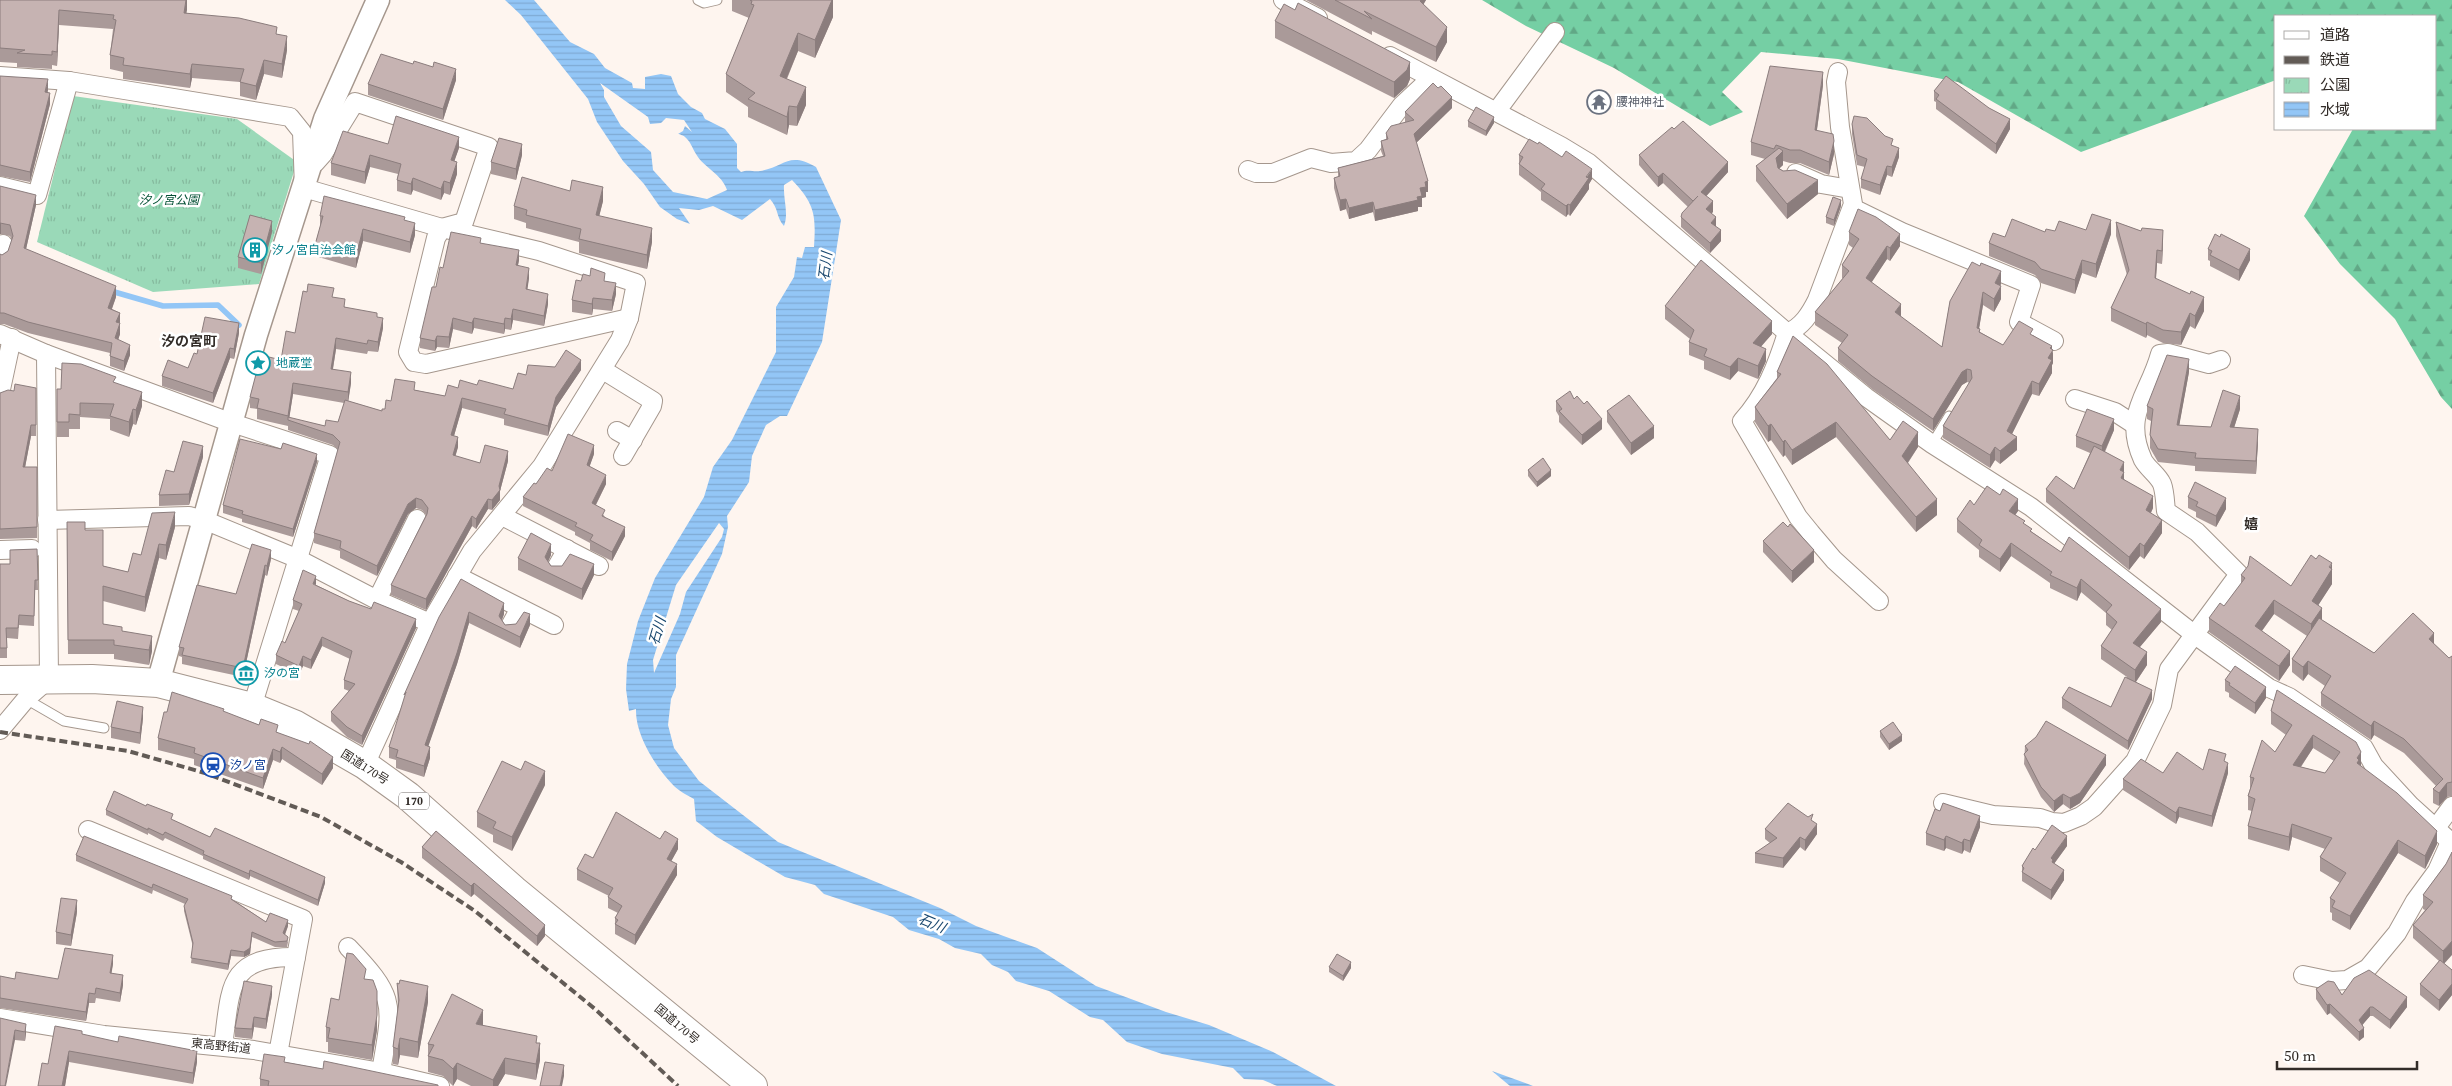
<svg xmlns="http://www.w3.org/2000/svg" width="2452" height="1086" viewBox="0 0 2452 1086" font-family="'Source Serif 4','Noto Sans JP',serif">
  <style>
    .forest { fill: url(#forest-firs) }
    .park { fill: url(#park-tufts) }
    .water { fill: url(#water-rules); fill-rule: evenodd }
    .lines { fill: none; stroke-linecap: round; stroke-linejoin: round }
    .stream { stroke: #93c6f6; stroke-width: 5.5 }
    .service-casing { stroke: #a5978d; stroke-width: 11 }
    .minor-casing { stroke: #a5978d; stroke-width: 20 }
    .tertiary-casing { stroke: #a5978d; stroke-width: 25 }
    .trunk-casing { stroke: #a5978d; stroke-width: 30 }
    .service { stroke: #fff; stroke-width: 9 }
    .minor { stroke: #fff; stroke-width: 18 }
    .tertiary { stroke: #fff; stroke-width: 22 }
    .trunk { stroke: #fff; stroke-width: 28 }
    .rail { stroke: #625b56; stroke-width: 4; stroke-dasharray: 8 4; stroke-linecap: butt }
    .wall { fill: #aa9a99; fill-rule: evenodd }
    .shaded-wall { fill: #8b7d7d }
    .building { fill: #c6b3b2; stroke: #8b7d7d; fill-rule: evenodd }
    .labels { text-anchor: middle; stroke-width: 5; stroke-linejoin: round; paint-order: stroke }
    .shield { fill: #fff; stroke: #706b68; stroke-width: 1 }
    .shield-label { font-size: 11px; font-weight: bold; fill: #322c28 }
    .worship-label { font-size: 12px; fill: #5b616d; stroke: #fff; text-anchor: start }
    .park-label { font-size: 12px; font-style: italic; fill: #035034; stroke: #fff }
    .culture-label { font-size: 12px; fill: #0d838f; stroke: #fff; text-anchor: start }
    .transit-label { font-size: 12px; fill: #164399; stroke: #fff; text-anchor: start }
    .street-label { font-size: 12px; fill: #322c28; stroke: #fff }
    .water-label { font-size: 14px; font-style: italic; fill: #1a486f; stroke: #fff }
    .neighbourhood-label { font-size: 14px; font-weight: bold; fill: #322c28; stroke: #fff }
  </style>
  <defs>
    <pattern id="forest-firs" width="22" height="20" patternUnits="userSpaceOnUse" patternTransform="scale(1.25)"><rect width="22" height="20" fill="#75cfa4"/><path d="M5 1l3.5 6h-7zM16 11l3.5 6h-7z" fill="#61a886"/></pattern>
    <pattern id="park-tufts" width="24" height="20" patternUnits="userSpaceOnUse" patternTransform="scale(1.25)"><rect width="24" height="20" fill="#9ad9b8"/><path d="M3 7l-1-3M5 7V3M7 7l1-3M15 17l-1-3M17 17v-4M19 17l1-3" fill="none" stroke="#85ba9e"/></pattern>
    <pattern id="water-rules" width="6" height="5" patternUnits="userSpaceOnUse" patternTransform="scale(1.25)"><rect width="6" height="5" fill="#93c6f6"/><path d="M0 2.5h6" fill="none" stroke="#7faad3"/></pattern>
  </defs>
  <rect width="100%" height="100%" fill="#fef5ef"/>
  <polygon class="forest" points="1482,0 2452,0 2452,409 2441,397 2395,319 2340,264 2304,216 2353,129 2436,129 2436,16 2276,16 2276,80 2081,152 1958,82 1838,59 1761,52 1722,92 1743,112 1710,126 1614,68 1526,26"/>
  <polygon class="park" points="73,96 237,119 297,162 259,284 153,292 37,242"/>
  <g class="water">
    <path d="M505 0H534L570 42 594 54 605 68 632 83 633 88 645 89V77L661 74 671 76 678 94 691 107 702 113 705 119 725 129 737 144V168L741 172C748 169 753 172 760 171 785 167 788 151 816 167L841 220 822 342 787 416H780L766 425 752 456 749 482 727 516 728 527 722 554 676 655V687L671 699 668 725 674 748 699 781 778 842 940 908 976 926 1037 948 1096 986 1166 1012 1209 1025 1273 1052 1336 1086H1277L1263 1080 1244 1079 1233 1068 1162 1054 1127 1042 1103 1020 1090 1017 1049 991 1016 981 1008 972 992 965 981 954 955 948 939 939 909 930 893 917 824 894 815 885 785 877 717 837 696 821 694 799C687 795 679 791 674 786 656 768 635 735 636 709L629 711 626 689 627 664 638 621 655 578 704 497 713 467 732 440 776 352V307L794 277 797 257 802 258 805 247H814C816 215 815 204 792 180L784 185C783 199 789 213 784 226 776 217 779 209 770 199L742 220 713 206 699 210 679 208 690 224 677 219 660 207 644 184 623 161 597 122 588 99 521 15ZM600 83 648 117 650 124 661 123 666 118 684 120 692 132 685 126 683 131 678 134C680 134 684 136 685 137 691 142 692 148 696 154 704 168 722 174 727 190L707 199 673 192 653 170 651 152 621 126 604 97V90ZM719 523 724 529 722 537 686 592 680 614 654 673 653 660 676 585Z"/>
    <polygon points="1492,1071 1528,1084 1533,1086 1510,1086"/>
  </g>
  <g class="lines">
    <polyline class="stream" points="111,291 163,306 218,305 239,325"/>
    <g class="service-casing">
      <g id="service">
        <polyline points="698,0 704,3 717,0"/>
        <polyline points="1932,444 1949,416"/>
        <polyline points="26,699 64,721 104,728"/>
      </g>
    </g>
    <g class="minor-casing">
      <g id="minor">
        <polyline points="1283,0 1318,18"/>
        <polyline points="1390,56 1561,146 1589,163 1791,336 1866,397 1932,444 2031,507 2195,635 2269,688 2289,697 2364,748 2374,766 2411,806 2452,843"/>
        <polyline points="0,76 69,81 290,117 302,132 304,188 442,228 539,251 636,283 629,318 620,340 542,466 472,551 430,623 365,765"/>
        <polyline points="1496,112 1555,32"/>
        <polyline points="315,163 323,154 355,102 489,147 464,222 442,228 436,238 408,352 414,362 426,364 629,318"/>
        <polyline points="1248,170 1256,173 1273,173 1311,158 1331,163 1356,161 1368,150 1402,105 1431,78"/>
        <polyline points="1796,173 1821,184 1850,189"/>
        <polyline points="0,186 37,195 69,81"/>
        <polyline points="1859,211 1902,232 2031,285 2019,322 2054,341"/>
        <polyline points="0,255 3,244"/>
        <path d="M1787 333C1777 365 1765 396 1742 421L1798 517 1811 533 1834 560 1879 601"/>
        <path d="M1787 333C1802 327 1810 314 1817 300L1853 204 1840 127 1836 82 1838 72"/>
        <polyline points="0,334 46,354 232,423 330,455 252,707"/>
        <polyline points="603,370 653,401 652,406 623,456"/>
        <polyline points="0,394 12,338"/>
        <polyline points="2075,399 2115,412 2135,425"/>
        <polyline points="617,431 633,440"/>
        <polyline points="502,516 599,566"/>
        <polyline points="47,520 189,516 204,520 296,558 377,600 430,623"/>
        <polyline points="0,550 32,549"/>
        <polyline points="556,568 567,549"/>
        <polyline points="457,576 554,625"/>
        <polyline points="377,600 417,519"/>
        <polyline points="510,626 520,608"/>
        <polyline points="0,730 26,699 49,679 46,354"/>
        <path d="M1943 803 1993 815 2040 818 2052 822 2064 823 2081 816 2094 807 2135 761 2162 705 2169 669 2239 574 2197 532 2166 511C2165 503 2165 492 2162 484 2158 475 2148 469 2143 460 2122 414 2149 395 2160 354L2168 353 2209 364 2221 360"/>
        <polyline points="2435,829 2452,806"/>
        <polyline points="88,830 303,919 278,1054"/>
        <path d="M348 947C398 999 392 1004 381 1072"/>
        <polyline points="2303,975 2332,981 2347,980 2368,968 2397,933 2415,901 2437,871 2450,842"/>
        <polyline points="0,1018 104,1035 254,1050 381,1072 440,1086"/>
        <path d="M223 1046C231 989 226 956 296 957"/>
      </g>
    </g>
    <g class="tertiary-casing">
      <polyline id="tertiary" points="158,683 256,335 325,119 378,0"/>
    </g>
    <g class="trunk-casing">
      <polyline id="trunk" points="0,680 92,679 158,683 252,707 296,725 365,765 408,796 514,890 753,1086"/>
    </g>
    <use href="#service" class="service"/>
    <use href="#minor" class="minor"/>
    <use href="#tertiary" class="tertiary"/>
    <use href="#trunk" class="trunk"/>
    <polyline class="rail" points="0,732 128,751 205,773 321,817 401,862 475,911 595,1009 678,1086"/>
  </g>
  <g class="wall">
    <polygon points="0,0 187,0 186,13 277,34 287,50 282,78 264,74 256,100 240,96 240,82 192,78 190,88 123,79 123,72 110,69 110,55 113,29 59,25 57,66 52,65 52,69 17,67 17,63 0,62"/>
    <polygon points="732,0 833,0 833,17 815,58 798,51 787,79 806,105 797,126 789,125 787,135 748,117 748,107 726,92 726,74 749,18 732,11"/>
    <polygon points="1306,0 1426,0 1423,4 1447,42 1436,62 1372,31 1372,35"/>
    <polygon points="1275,21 1410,79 1407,86 1394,98 1275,38"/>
    <polygon points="413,64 433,67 456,80 443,120 368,95 368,84"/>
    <polygon points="0,76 48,90 47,93 50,104 30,182 0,176"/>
    <polygon points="1823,85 1817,130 1834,154 1829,175 1800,163 1790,163 1783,161 1783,165 1779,168 1818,194 1787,219 1756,181 1756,166 1765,159 1751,155 1751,142"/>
    <polygon points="1934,91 2010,129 1996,154 1936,109 1936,102 1934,101"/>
    <polygon points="1452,108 1416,143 1428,192 1426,192 1426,197 1422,198 1422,207 1418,207 1418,211 1375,221 1373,212 1349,219 1346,209 1340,211 1334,188 1334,178 1338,177 1338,168 1383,156 1381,151 1381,141 1386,139 1386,133 1405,123 1405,112"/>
    <polygon points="1468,121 1494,123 1486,136 1468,127"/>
    <polygon points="1852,124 1893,146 1899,157 1892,177 1887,175 1880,195 1861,188 1861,179 1865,167 1857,165 1852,134"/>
    <polygon points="1674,129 1728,172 1706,196 1713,212 1711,213 1721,241 1710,253 1681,227 1681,217 1688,207 1663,183 1658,187 1639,165 1639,155"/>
    <polygon points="388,144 459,148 454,161 457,174 450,195 444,193 441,200 413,190 411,195 397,191 397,180 398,174 370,167 365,184 331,175 331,163"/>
    <polygon points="522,155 516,180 491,174 491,162"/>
    <polygon points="1519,155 1562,157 1592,179 1589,184 1589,189 1570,216 1568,214 1566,217 1541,200 1541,192 1519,175"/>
    <polygon points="0,186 36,205 26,249 116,297 112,309 120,313 120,334 118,340 130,355 124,371 110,366 110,353 28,333 4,324 0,324 0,254 2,255 8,251 12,241 10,236 0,234"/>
    <polygon points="603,201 599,216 652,242 647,269 579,253 579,242 526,228 526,223 514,219 514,206"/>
    <polygon points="1841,206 1834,226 1826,223 1826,217"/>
    <polygon points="320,216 405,221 415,235 410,253 363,241 356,268 315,256 315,245 320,227"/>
    <polygon points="2116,222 2141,231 2163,243 2162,264 2157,263 2156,279 2204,311 2195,329 2190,326 2181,345 2163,343 2147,335 2146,338 2111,321 2111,308 2127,275 2116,236"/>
    <polygon points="2086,230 2111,234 2096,278 2082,273 2075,294 2041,283 2035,275 1989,256 1989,243 2005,237 2045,232"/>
    <polygon points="272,232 261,274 238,268 238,257"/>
    <polygon points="1849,232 1900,246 1890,261 1887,259 1871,282 1901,317 1942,347 1950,301 2001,284 2000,286 2001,299 1994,312 1983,305 1979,328 1980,332 2003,345 2033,335 2052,349 2053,363 2052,365 2052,373 2039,396 2032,394 2012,434 2017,450 2000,464 1995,460 1990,468 1943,438 1943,426 1970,383 1967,382 1962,385 1933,431 1872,389 1838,361 1838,348 1842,343 1815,325 1815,312 1843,278 1842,278 1842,265 1853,248 1849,245"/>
    <polygon points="481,243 519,260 518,265 529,278 527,289 548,304 544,326 513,320 511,330 505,329 504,334 474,328 472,334 453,329 449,348 437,347 435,351 420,348 420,338 443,268"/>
    <polygon points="2208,249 2250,260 2239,281 2210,266 2210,261 2208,260"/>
    <polygon points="581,281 605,281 616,294 612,311 593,309 592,315 572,312 572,300"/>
    <path d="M334 297 345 307 377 317 383 328 378 352 368 351 367 354 336 349 333 369 351 383 348 401 382 411 385 409 391 401 415 390 445 396 458 388 477 385 513 389 526 375 581 370 556 407 548 436 504 425V419L462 408 454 436 458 447 455 456 480 463 508 461 500 491V500L492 510 488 509 476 529 472 526 426 610 391 595V585L426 515 422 510 416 508 408 514 377 576 340 558V551L314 543V533L338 450 333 445 288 430V426L257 419V409L250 408V397L281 360 295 333ZM293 394 344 403 338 422 325 426 289 418Z"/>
    <polygon points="1665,306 1772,334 1761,346 1766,361 1758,379 1738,371 1730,380 1704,369 1704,361 1689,355 1689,342 1690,339 1665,319"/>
    <polygon points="239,333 234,359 230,358 213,403 162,386 162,376 188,368 197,354"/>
    <polygon points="1793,336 1890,440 1918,447 1908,463 1937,515 1916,532 1836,437 1792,465 1785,455 1783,457 1771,440 1768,442 1755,422 1755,407 1777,378 1777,372"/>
    <polygon points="2189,372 2179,425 2211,427 2240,409 2234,428 2258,442 2256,474 2195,471 2195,466 2158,462 2150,448 2150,435 2151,421 2147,419 2147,406"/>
    <polygon points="116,383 142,406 136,425 133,424 129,437 110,430 110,419 80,417 80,429 69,429 69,437 57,437 57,389 61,389"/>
    <polygon points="36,388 36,436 31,436 25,467 37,467 37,538 0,539 0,393"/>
    <polygon points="1574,399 1602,429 1582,445 1559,422 1559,416 1556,411 1556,401"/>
    <polygon points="1607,411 1654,438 1631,455 1607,422"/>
    <polygon points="2114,430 2105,452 2124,475 2124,479 2153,508 2151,513 2162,533 2144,559 2140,556 2129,570 2046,502 2046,489 2074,489 2090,453 2076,447 2076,436"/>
    <polygon points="594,454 589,467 606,484 596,505 605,517 625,536 612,561 590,550 590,543 575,535 575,532 523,506 523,497 536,484 552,471"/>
    <polygon points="203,457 189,505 159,506 159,495 174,472"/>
    <polygon points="317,462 293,537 242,522 242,519 223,513 223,505"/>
    <polygon points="1528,470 1551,476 1537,487 1528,476"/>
    <polygon points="2188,497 2226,509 2216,527 2196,517 2196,512 2188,508"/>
    <polygon points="1974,505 2018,511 2015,515 2032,532 2161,622 2140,647 2147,665 2136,682 2152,699 2128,750 2062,708 2062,698 2111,707 2127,677 2101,659 2101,646 2112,630 2106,625 2106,613 2081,592 2077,601 2050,588 2050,583 2011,556 2000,572 1979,557 1979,550 1957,532 1957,519"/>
    <polygon points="67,522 85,530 103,566 128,572 141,555 175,527 166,560 159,558 145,612 103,601 103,624 122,631 152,651 149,665 114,659 114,654 68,654"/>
    <polygon points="1763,541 1814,562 1792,583 1763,552"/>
    <polygon points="37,549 38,590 35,590 34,626 19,625 18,639 7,638 7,658 0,658 0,564 10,564 10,550"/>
    <polygon points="551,555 548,562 551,566 594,575 582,600 518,570 518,558"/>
    <polygon points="271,559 267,576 265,575 243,677 182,664 182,657 179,656 179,647 236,594"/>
    <polygon points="2332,569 2332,584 2318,605 2322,620 2374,653 2434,644 2449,658 2452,656 2452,796 2447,797 2439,806 2433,803 2433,789 2436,786 2404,753 2374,735 2371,740 2321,706 2321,693 2325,686 2308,674 2303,681 2292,672 2292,659 2307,636 2274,614 2262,631 2290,665 2279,681 2209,632 2209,618 2224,606 2241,584 2241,575 2291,586"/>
    <polygon points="461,579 504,614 502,620 505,625 516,624 530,625 520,648 469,623 457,664 428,746 430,758 424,777 396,768 396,760 389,758 389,747"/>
    <polygon points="316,585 349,601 416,628 362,745 347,737 331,721 331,712 349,691 344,689 344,680 350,659 322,646 311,669 303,666 299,675 276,664 276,655 285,643 299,611 293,609 293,600"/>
    <polygon points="2225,680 2266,698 2255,714 2229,697 2229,693 2225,691"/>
    <path d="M2277 690 2361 765V766L2437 844 2425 869 2398 853 2350 930 2332 920V913L2330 912V898L2340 883 2320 871V857L2325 849 2292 837 2289 851 2248 839V826L2252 811 2248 810V796L2250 789V777L2275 752 2286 735 2271 724V711ZM2313 748 2334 761 2325 773 2301 767Z"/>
    <polygon points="167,712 224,712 278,733 333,768 322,785 282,759 280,763 273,760 263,789 194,765 194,759 158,750 158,738"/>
    <polygon points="143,718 140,744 111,738 111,727"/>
    <polygon points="1880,731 1902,741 1889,750 1880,737"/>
    <polygon points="2025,746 2106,765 2080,803 2070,809 2063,804 2054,812 2041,797 2024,764"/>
    <polygon points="2226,762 2228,773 2212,827 2179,817 2176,824 2123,790 2123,779 2163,773 2203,770"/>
    <polygon points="545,785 512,851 493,842 493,835 477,827 477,812"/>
    <polygon points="106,810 173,820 210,837 325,883 318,906 250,876 249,880 203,859 203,856 165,838 163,841 148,833 148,835 106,815"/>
    <polygon points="1813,821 1817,834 1805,851 1800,847 1783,868 1755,863 1755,853 1770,843 1765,839 1765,829"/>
    <polygon points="1980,827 1970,853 1964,850 1962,854 1946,848 1944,851 1926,845 1926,833"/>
    <polygon points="436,831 545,936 537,946 474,894 471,897 422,858 422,847"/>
    <polygon points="660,839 678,849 671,861 677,875 635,945 615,934 615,918 618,913 608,908 608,897 609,896 577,880 577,869 593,858"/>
    <polygon points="2067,846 2054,864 2064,880 2051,900 2022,881 2022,866 2035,850"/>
    <polygon points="76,855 232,899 266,922 288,926 285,935 288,942 287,947 275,947 252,937 250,954 244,957 231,956 228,970 191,963 193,947 184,911 184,906 185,904 153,890 152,894 76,861"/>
    <polygon points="2446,864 2444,964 2452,970 2452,995 2439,1011 2420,995 2420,984 2439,961 2413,938 2413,925 2425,910 2423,909 2423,895"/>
    <polygon points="77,912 71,946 56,944 56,932"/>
    <polygon points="113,964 111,973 123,985 120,1002 96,998 95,1003 89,1003 86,1021 0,1008 0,976 15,979 58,979"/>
    <polygon points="1329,967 1351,968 1343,981 1329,972"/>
    <polygon points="366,979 377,1030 372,1060 328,1052 328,1042 326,1042 326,1027 339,1000"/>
    <polygon points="397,983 428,1002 418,1058 400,1055 398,1065 393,1064 393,1047 398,1008"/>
    <polygon points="2316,989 2342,995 2407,1007 2390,1029 2373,1016 2370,1016 2362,1025 2364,1037 2359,1041 2330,1013 2327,1015 2316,999"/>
    <polygon points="272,995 266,1029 254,1027 252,1039 235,1037 235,1028"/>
    <polygon points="0,1018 26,1033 25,1041 15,1040"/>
    <polygon points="483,1026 537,1043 540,1060 536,1080 505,1074 498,1086 471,1086 457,1079 453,1086 443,1076 428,1072 428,1044"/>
    <polygon points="82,1035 197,1062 193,1084 69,1062 65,1086 38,1086 48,1064"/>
    <polygon points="285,1062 323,1069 438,1086 260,1086 260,1079"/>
  </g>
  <g class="shaded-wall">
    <polygon points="186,0 187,0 187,10 184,27 184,13"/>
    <polygon points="832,0 833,0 833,17 815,58 815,40"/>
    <polygon points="1419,0 1426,0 1422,7"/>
    <polygon points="59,10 59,25 57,66 57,52"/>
    <polygon points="1447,27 1447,42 1436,62 1436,47"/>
    <polygon points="798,33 798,51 780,94 780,76"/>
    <polygon points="287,36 287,50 282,78 282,64"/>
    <polygon points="264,60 264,74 256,100 256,86"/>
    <polygon points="1410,62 1410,79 1407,86 1394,98 1394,82"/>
    <polygon points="192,64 192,78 190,88 190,74"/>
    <polygon points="456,69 456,80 443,120 443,109"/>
    <polygon points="1823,72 1823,85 1815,143 1815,130"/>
    <polygon points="48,79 48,90 45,103 45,92"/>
    <polygon points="806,87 806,105 797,126 797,107"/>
    <polygon points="50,93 50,104 30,182 30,172"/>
    <polygon points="1452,97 1452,108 1414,145 1414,134"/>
    <polygon points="789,106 789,125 787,135 787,117"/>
    <polygon points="1494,117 1494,123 1486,136 1486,131"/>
    <polygon points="2010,119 2010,129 1996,154 1996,144"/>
    <polygon points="459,137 459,148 451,171 451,160"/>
    <polygon points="1834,141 1834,154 1829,175 1829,162"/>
    <polygon points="522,144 522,155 516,180 516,169"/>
    <polygon points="1899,148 1899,157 1892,177 1892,167"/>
    <polygon points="1783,151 1783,165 1776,172 1776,158"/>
    <polygon points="370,155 370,167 365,184 365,172"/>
    <polygon points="457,162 457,174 450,195 450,183"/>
    <polygon points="1728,162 1728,172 1701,202 1701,192"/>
    <polygon points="1887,166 1887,175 1880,195 1880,185"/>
    <polygon points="1592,169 1592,179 1589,184 1589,189 1570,216 1570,205"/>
    <polygon points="1663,173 1663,183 1658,187 1658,177"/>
    <polygon points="413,178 413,190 411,195 411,184"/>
    <polygon points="1818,180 1818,194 1787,219 1787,204"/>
    <polygon points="444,181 444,193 441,200 441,189"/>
    <polygon points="1428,181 1428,192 1426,192 1426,197 1422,198 1422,207 1418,207 1418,211 1375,221 1375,210 1417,197 1420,188 1425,182"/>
    <polygon points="603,187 603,201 596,229 596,215"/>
    <polygon points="36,195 36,205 24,258 24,248"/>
    <polygon points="1346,199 1346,209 1340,211 1340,200"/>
    <polygon points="1841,200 1841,206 1834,226 1834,220"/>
    <polygon points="1713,201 1713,212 1706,219 1706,209"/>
    <polygon points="1373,202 1373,212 1349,219 1349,208"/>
    <polygon points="1568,204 1568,214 1566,217 1566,206"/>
    <polygon points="1716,217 1716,227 1711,223"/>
    <polygon points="2111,220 2111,234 2096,278 2096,264"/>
    <polygon points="272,221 272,232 261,274 261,263"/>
    <rect x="0" y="223" width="1" height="11"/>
    <polygon points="415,223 415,235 410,253 410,242"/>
    <polygon points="652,228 652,242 647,269 647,255"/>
    <polygon points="363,229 363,241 356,268 356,256"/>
    <polygon points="1721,230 1721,241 1710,253 1710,243"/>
    <polygon points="2163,230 2163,243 2162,264 2162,251"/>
    <polygon points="1900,234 1900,246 1890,261 1890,248"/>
    <polygon points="1887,246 1887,259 1866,291 1866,278"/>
    <polygon points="2250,249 2250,260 2239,281 2239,270"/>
    <polygon points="519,250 519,260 516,275 516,265"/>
    <polygon points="2157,250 2157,263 2155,291 2155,278"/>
    <polygon points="2082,260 2082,273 2075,294 2075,280"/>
    <polygon points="529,268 529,278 526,300 526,289"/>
    <polygon points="2001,271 2001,284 1995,296 1995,283"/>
    <polygon points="616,283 616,294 612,311 612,300"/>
    <polygon points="116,286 116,297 108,319 108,308"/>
    <polygon points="2001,286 2001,299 1994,312 1994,299"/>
    <polygon points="1983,292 1983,305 1977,341 1977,328"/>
    <polygon points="548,294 548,304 544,326 544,316"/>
    <polygon points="2204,297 2204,311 2195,329 2195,316"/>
    <polygon points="593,298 593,309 592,315 592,304"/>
    <polygon points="1901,304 1901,317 1895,312"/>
    <polygon points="513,309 513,320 511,330 511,319"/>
    <polygon points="120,313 120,324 116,322"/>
    <polygon points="2190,313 2190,326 2181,345 2181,332"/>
    <polygon points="383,318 383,328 378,352 378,342"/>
    <polygon points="453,318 453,329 449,348 449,337"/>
    <polygon points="474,318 474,328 472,334 472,323"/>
    <polygon points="505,318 505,329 504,334 504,324"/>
    <polygon points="1772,321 1772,334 1753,356 1753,343"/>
    <polygon points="2147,322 2147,335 2146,338 2146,324"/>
    <polygon points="120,323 120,334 115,349 115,338"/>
    <polygon points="239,323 239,333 234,359 234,349"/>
    <polygon points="437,336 437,347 435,351 435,341"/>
    <polygon points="336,338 336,349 331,380 331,369"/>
    <polygon points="130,345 130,355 124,371 124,361"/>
    <polygon points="2052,346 2052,353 2053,350 2053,363 2052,365 2052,373 2039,396 2039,384 2048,358 2050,348"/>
    <polygon points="230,348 230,358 213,403 213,393"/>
    <polygon points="1766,349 1766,361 1758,379 1758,366"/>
    <polygon points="1738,358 1738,371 1730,380 1730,367"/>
    <polygon points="2189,359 2189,372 2177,438 2177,425"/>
    <polygon points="581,360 581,370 556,407 548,436 548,426 556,397"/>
    <polygon points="1967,369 1967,382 1962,385 1933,431 1933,419 1962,372"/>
    <polygon points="351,372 351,383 348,403 348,392"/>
    <polygon points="2032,381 2032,394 2007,444 2007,431"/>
    <polygon points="293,383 293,394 289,420 288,420 288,416"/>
    <polygon points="142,392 142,406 136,425 136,410"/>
    <polygon points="2240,396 2240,409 2230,440 2230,427"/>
    <polygon points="462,398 462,408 451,446 451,435"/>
    <polygon points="133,409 133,424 129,437 129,422"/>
    <polygon points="1602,419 1602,429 1582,445 1582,435"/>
    <polygon points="2114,419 2114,430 2102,457 2102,446"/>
    <polygon points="1836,422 1836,437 1792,465 1792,450"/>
    <polygon points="1771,424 1771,440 1768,442 1768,426"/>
    <polygon points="31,425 31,436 23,478 23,467"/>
    <polygon points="1654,426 1654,438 1631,455 1631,443"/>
    <polygon points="2258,429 2258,442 2256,474 2256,461"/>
    <polygon points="1918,432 1918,447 1902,471 1902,456"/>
    <polygon points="458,437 458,447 453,465 453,455"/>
    <polygon points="2017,437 2017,450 2000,464 2000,451"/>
    <polygon points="1785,440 1785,455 1783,457 1783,442"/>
    <polygon points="594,445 594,454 587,474 587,465"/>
    <polygon points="203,446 203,457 189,505 189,494"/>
    <polygon points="1995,447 1995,460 1990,468 1990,455"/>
    <polygon points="508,451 508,461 500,491 500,500 492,510 492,500 499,486"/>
    <polygon points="317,454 317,462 293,537 293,529"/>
    <polygon points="2124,462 2124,484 2121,491 2120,470"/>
    <polygon points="1551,470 1551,476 1537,487 1537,482"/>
    <polygon points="606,475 606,484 592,512 592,503"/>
    <polygon points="2153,496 2153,508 2146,522 2146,510"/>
    <polygon points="416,498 416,508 408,514 377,576 377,566 408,504"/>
    <polygon points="2226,498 2226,509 2216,527 2216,516"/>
    <polygon points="488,499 488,509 476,529 476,519"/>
    <polygon points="1937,499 1937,515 1916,532 1916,517"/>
    <polygon points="2018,499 2018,511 2009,524 2009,511"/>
    <polygon points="175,512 175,527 166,560 166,545"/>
    <polygon points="472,516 472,526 426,610 426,599"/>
    <polygon points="2162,520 2162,533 2144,559 2144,546"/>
    <polygon points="625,527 625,536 612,561 612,552"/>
    <polygon points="2011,543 2011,556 2000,572 2000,559"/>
    <polygon points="2140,543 2140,556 2129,570 2129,557"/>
    <polygon points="159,544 159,558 145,612 145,597"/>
    <polygon points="551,544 551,555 545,568 545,557"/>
    <polygon points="271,550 271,559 267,576 267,566"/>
    <polygon points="1814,550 1814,562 1792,583 1792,571"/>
    <polygon points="2332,563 2332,584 2312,615 2312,601"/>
    <polygon points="594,564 594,575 582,600 582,589"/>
    <polygon points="265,565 265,575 243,677 243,668"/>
    <polygon points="316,576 316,585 313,584"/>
    <polygon points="2081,579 2081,592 2077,601 2077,588"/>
    <polygon points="2274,600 2274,614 2255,640 2255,626"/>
    <polygon points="504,603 504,614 499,627 499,616"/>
    <polygon points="2322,608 2322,622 2311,638 2311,624"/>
    <polygon points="2161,609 2161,622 2133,655 2133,643"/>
    <polygon points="469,612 469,623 457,664 425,756 425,745"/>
    <polygon points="530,614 530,625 520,648 520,637"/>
    <polygon points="416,619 416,628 362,745 362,736"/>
    <polygon points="2434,633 2434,646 2429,639"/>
    <polygon points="152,636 152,651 149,665 149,650"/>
    <polygon points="322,637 322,646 311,669 311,660"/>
    <polygon points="2290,651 2290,665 2279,681 2279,666"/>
    <polygon points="2147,652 2147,665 2135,683 2135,670"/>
    <polygon points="303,656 303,666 299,675 299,666"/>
    <polygon points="2308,661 2308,674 2303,681 2303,667"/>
    <polygon points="2266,687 2266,698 2255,714 2255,703"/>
    <polygon points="2152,690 2152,699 2128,750 2128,741"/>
    <polygon points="143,707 143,718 140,744 140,733"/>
    <polygon points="2374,721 2374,735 2371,740 2371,726"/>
    <polygon points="1902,735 1902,741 1889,750 1889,744"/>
    <polygon points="2313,735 2313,748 2293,778 2293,765"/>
    <polygon points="282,747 282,759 280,763 280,752"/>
    <polygon points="430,747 430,758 424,777 424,766"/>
    <polygon points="273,749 273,760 263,789 263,778"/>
    <polygon points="2361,752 2361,765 2359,768 2357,776 2357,758"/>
    <polygon points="2106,755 2106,765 2080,803 2070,809 2070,798"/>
    <polygon points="333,757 333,768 322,785 322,774"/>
    <polygon points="2228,763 2228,773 2212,827 2212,816"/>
    <polygon points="545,771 545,785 512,851 512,837"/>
    <polygon points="2447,783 2447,797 2439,806 2439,793"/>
    <polygon points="2063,794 2063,804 2054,812 2054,801"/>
    <polygon points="2179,807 2179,817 2176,824 2176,813"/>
    <polygon points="1980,816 1980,827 1970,853 1970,841"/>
    <polygon points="1817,824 1817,834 1805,851 1805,840"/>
    <polygon points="2292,824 2292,837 2289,851 2289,837"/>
    <polygon points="2437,831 2437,844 2425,869 2425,856"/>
    <polygon points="1946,836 1946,848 1944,851 1944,840"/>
    <polygon points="2067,836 2067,846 2053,865 2051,858"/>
    <polygon points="1800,837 1800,847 1783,868 1783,858"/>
    <polygon points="678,839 678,849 667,869 667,859"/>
    <polygon points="1964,839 1964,850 1962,854 1962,843"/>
    <polygon points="2398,840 2398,853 2350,930 2350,916"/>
    <polygon points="677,864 677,875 635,945 635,935"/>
    <polygon points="250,870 250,876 249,880 249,874"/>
    <polygon points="2064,870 2064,880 2051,900 2051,890"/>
    <polygon points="325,877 325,883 318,906 318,900"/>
    <polygon points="474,883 474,894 471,897 471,886"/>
    <polygon points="77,900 77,912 71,946 71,935"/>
    <polygon points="288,920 288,926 283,939 283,933"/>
    <polygon points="545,925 545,936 537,946 537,936"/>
    <polygon points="252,932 250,954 244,957 244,952"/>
    <polygon points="2452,941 2452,955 2443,965 2443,951"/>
    <polygon points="231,950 231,956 228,970 228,964"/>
    <polygon points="113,955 113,964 110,983 110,973"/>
    <polygon points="1351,962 1351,968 1343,981 1343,976"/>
    <polygon points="123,975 123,985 120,1002 120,993"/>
    <polygon points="2452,984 2452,995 2439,1011 2439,1000"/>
    <polygon points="272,986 272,995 266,1029 266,1019"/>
    <polygon points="428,986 428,1002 418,1058 418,1042"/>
    <polygon points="89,993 89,1003 86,1021 86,1012"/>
    <polygon points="2407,997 2407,1007 2390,1029 2390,1020"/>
    <polygon points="2330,1004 2330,1013 2327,1015 2327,1005"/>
    <polygon points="2370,1007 2370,1016 2359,1029 2359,1020"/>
    <polygon points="483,1010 483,1026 476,1024"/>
    <polygon points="377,1015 377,1030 372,1060 372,1045"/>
    <polygon points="254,1017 254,1027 252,1039 252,1029"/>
    <polygon points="26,1024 26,1033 25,1041 25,1032"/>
    <polygon points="2364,1028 2364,1037 2359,1041 2359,1032"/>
    <polygon points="15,1030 15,1040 6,1086 5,1086"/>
    <polygon points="400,1038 400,1055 398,1065 398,1049"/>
    <polygon points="540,1043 540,1060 536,1080 536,1064"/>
    <polygon points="69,1051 69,1062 65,1086 62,1086"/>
    <polygon points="197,1051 197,1062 193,1084 193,1073"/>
    <polygon points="505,1058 505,1074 498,1086 493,1086 493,1080"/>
    <polygon points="457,1063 457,1079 453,1086 453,1069"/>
    <polygon points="564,1065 564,1076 562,1086 560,1086"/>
  </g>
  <g class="building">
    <polygon points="0,0 186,0 184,13 239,18 277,27 276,34 287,36 282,64 264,60 256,86 240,82 244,69 192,64 190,74 123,65 124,58 110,55 116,20 113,19 114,15 59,10 57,52 52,51 52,55 17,53 25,50 0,48"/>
    <polygon points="750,0 832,0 815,40 798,33 780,76 806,87 797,107 789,106 787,117 748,99 755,93 726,74 754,5 751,4 752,1"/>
    <polygon points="1335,0 1421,0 1420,1 1447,27 1436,47 1364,11 1372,19"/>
    <polygon points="1298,3 1410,62 1407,70 1394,82 1275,21 1284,4 1295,10"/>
    <polygon points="381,54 413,64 414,61 433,67 434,62 456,69 443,109 368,84"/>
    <polygon points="1770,66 1823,72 1815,130 1833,134 1834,141 1829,162 1800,150 1790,150 1776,145 1774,149 1751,142"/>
    <polygon points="0,76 48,79 45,92 50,93 30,172 0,165"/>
    <polygon points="1946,76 1989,108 2010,119 1996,144 1936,99 1939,95 1934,91"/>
    <polygon points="1433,83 1438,88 1441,86 1452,97 1414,134 1428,181 1425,182 1426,187 1420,188 1422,196 1417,197 1418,200 1375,210 1373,202 1349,208 1346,199 1340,200 1334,178 1340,176 1338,168 1385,156 1381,141 1388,139 1386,133 1391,126 1414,120 1405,112"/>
    <polygon points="1476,107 1494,117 1486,131 1468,121"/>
    <polygon points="396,116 459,137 451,160 457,162 450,183 444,181 441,189 413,178 411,184 397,180 401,164 370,155 365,172 331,163 343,131 388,144"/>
    <polygon points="1854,116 1867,118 1885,136 1893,139 1891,145 1899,148 1892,167 1887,166 1880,185 1861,179 1867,159 1857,155 1852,124"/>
    <polygon points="1683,121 1728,162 1701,192 1713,201 1706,209 1716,217 1711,223 1721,230 1710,243 1681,217 1682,213 1698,196 1693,201 1663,173 1658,177 1639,155 1672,127 1674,129"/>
    <polygon points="499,138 522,144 516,169 491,162"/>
    <polygon points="1529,139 1538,144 1539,142 1562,157 1566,151 1592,169 1586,177 1589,178 1570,205 1568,204 1566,206 1541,189 1545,184 1519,164 1523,157 1519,155"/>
    <polygon points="1779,148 1783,151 1776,158 1778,168 1783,171 1795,170 1818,180 1787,204 1756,166"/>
    <polygon points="522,177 570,191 572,180 603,187 596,215 652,228 647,255 579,239 581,229 526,215 527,210 514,206"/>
    <polygon points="0,186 36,195 24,248 116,286 108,308 120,313 116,322 120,323 115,338 130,345 124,361 110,356 112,343 28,322 4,313 0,313 0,254 2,255 8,251 13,236 10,225 0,223"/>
    <polygon points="324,196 405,217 404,220 415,223 410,242 363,229 356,256 315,245 323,216 320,216"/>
    <polygon points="1833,197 1841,200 1834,220 1826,217"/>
    <polygon points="1858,209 1876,217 1900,234 1890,248 1887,246 1866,278 1901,304 1895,312 1942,347 1950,301 1972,262 1980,266 1981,263 2001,271 1995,283 2001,286 1994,299 1983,292 1977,328 1980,329 1979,332 2003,345 2019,321 2033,329 2030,334 2052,346 2050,348 2053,350 2048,358 2052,360 2039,384 2032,381 2007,431 2017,437 2000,451 1995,447 1990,455 1943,426 1972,378 1971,370 1967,369 1962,372 1933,419 1872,376 1838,348 1848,335 1815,312 1849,271 1842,265 1859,239 1849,232"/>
    <polygon points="2092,214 2111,220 2096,264 2082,260 2075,280 2041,269 2035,262 1989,243 1993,233 2005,237 2012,219 2045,232 2046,229 2055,231 2059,221 2086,230"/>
    <polygon points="250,215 272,221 261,263 238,257"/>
    <polygon points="2116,222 2141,231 2142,228 2163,230 2162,251 2157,250 2155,278 2190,294 2191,291 2204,297 2195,316 2190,313 2181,332 2163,330 2147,322 2146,324 2111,308 2129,270"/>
    <polygon points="451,232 481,238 480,243 519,250 516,265 529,268 526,289 548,294 544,316 513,309 511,319 505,318 504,324 474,318 472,323 453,318 449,337 437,336 435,341 420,338 432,287 436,287 440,267 443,268"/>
    <polygon points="2215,234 2220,237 2221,234 2250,249 2239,270 2210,255 2212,251 2208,249"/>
    <polygon points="1701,260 1772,321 1753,343 1766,349 1758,366 1738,358 1730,367 1704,356 1707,349 1689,342 1694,330 1665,306"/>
    <polygon points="591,268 605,273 604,281 616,283 612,300 593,298 592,304 572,300 576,280 581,281 583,274 590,276"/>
    <polygon points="308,284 334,288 332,297 345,299 344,307 377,313 377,317 383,318 378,342 368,340 367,344 336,338 331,369 351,372 348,392 293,383 288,416 257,408 259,399 250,397 261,355 281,360 286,331 295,333 303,291 307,292"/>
    <polygon points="205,317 239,323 234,349 230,348 213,393 162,376 168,360 188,368 194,353 197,354"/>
    <polygon points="1793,336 1827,364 1890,440 1903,421 1918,432 1902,456 1937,499 1916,517 1836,422 1792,450 1785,440 1783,442 1771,424 1768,426 1755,407 1781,374 1777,372"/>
    <polygon points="566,350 581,360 556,397 548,426 504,414 506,409 462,398 451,435 458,437 453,455 480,463 485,445 508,451 499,486 500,490 492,500 488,499 476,519 472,516 426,599 391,585 427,514 428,508 422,500 416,498 408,504 377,566 340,548 341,541 314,533 340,442 333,435 288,420 288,417 325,426 326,420 338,422 345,400 382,411 382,409 385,409 386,400 391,401 395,379 415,382 414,390 445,396 448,385 458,388 460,380 477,385 479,380 513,389 518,373 526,375 528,365 555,367"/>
    <polygon points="2167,355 2189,359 2177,425 2211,427 2223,390 2240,396 2230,427 2258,429 2256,461 2195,458 2196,453 2158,449 2150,435 2153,409 2147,406"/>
    <polygon points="62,363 81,364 116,377 113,382 142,392 136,410 133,409 129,422 110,416 114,404 80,403 80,415 69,414 69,422 57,422 57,389 61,389"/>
    <polygon points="15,384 36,388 36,425 31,425 23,467 37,467 37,527 0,529 0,393 8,390 14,391"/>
    <polygon points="1570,391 1574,399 1577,396 1584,404 1587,401 1602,419 1582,435 1559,411 1562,409 1556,401"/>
    <polygon points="1629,395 1654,426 1631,443 1607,411"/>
    <polygon points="2087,409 2114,419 2102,446 2076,436"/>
    <polygon points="568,434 594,445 587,465 606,475 592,503 605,510 602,516 625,527 612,552 590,540 593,535 575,526 577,523 523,497 534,483 536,484 547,468 552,471"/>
    <polygon points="240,439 281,449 283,443 317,454 293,529 242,514 243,511 223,505"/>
    <polygon points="183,441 203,446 189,494 159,495 166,470 174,472"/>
    <polygon points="2094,446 2124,462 2120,470 2124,472 2121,478 2153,496 2146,510 2162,520 2144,546 2140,543 2129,557 2046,489 2056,476 2074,489"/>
    <polygon points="1543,458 1551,470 1537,482 1528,470"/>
    <polygon points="2195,482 2226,498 2216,516 2196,506 2198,502 2188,497"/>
    <polygon points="1987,486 2000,495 2003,489 2018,499 2009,511 2025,521 2023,523 2032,529 2030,531 2061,552 2069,537 2161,609 2133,643 2147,652 2135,670 2101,646 2117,622 2106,612 2112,605 2081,579 2077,588 2050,575 2052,572 2011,543 2000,559 1979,545 1982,540 1957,519 1970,500 1974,505"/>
    <polygon points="175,512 166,545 159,544 145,597 103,586 103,624 122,627 122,631 152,636 149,650 114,645 114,640 68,640 67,522 85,522 85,530 103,530 103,566 128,572 133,553 141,555 152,513"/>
    <polygon points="1783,522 1788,527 1790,524 1814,550 1792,571 1763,541"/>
    <polygon points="531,533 551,544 545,557 551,566 562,566 570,554 594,564 582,589 518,558"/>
    <polygon points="252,544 271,550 267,566 265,565 243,668 182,655 184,648 179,647 197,585 236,594"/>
    <polygon points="37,549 38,580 35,580 34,616 19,615 18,628 6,628 7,648 0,648 0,564 10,564 10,550"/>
    <polygon points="2311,555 2316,559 2319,555 2332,563 2329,567 2332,569 2312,601 2322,608 2311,624 2274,600 2255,626 2290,651 2279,666 2209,618 2220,603 2224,606 2245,578 2241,575 2248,566 2250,556 2291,586"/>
    <polygon points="303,570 316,576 313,584 349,601 371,609 374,602 416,619 362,736 347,727 331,712 355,684 344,680 352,651 322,637 311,660 303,656 299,666 276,655 282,641 285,643 302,604 293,600"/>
    <polygon points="461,579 504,603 499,616 505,625 516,624 524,612 530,614 520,637 469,612 457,653 425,745 430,747 424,766 396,757 398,750 389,747 406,692 404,695 439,617"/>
    <polygon points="2413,613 2434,633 2429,639 2449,658 2452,656 2452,782 2447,783 2439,793 2433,789 2443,779 2404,739 2374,721 2371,726 2321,693 2331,676 2308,661 2303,667 2292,659 2319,618 2374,653"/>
    <polygon points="2235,666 2266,687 2255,703 2229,685 2230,683 2225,680"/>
    <polygon points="2125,677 2152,690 2128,741 2062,698 2069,687 2111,707"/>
    <path d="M2277 690 2356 742 2361 752 2357 758 2359 760 2357 763 2397 793 2437 831 2425 856 2398 840 2350 916 2332 907 2335 901 2330 898 2346 873 2320 857 2332 838 2292 824 2289 837 2248 826 2255 799 2248 796 2254 778 2250 777 2262 740 2275 752 2292 725 2271 711ZM2313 735 2340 752 2325 773 2293 765Z"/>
    <polygon points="172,692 224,709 223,711 259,725 261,719 278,725 276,732 309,744 310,741 333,757 322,774 282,747 280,752 273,749 263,778 194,753 195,748 158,738 164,712 167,712"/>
    <polygon points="117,701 143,707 140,733 111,727"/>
    <polygon points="2046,721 2106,755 2080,793 2070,798 2063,794 2054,801 2041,787 2024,754 2028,750 2025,746 2036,737"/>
    <polygon points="1893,722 1902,735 1889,744 1880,731"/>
    <polygon points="2209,749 2226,754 2224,761 2228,763 2212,816 2179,807 2176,813 2123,779 2141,759 2163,773 2177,752 2203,770"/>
    <polygon points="502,761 521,770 525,761 545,771 512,837 493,828 496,822 477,812"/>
    <polygon points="114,791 146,806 147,804 173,814 171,819 210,837 215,828 325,877 318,900 250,870 249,874 203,854 204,851 165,832 163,835 148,828 148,830 106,810"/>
    <polygon points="1788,803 1808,817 1813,814 1811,820 1817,824 1805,840 1800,837 1783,858 1755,853 1777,838 1765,829"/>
    <polygon points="1943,803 1980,816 1970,841 1964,839 1962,843 1946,836 1944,840 1926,833 1935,809 1940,811"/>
    <polygon points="616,812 660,839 665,831 678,839 667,859 677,864 635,935 615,924 618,920 615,918 622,906 608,897 613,888 577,869 585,854 593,858"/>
    <polygon points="2052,825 2067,836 2051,858 2053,860 2052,862 2064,870 2051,890 2022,872 2024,868 2022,866 2033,848 2035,850"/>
    <polygon points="436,831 545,925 537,936 474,883 471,886 422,847"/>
    <polygon points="84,836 232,896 231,899 266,922 270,913 288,920 283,933 288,937 287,941 275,942 252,932 250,948 244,952 231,950 228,964 191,958 193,943 184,906 188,899 153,884 152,888 76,855"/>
    <polygon points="2452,852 2452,941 2443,951 2413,925 2433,902 2423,895 2446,864"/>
    <polygon points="61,898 77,900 71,935 56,932"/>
    <polygon points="65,948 113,955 110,973 123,975 120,993 96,988 95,994 89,993 86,1012 0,998 0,976 15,979 16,972 58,979"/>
    <polygon points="347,953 353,954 366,969 364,979 373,980 377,991 377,1015 372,1045 328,1038 330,1028 326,1027 331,998 339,1000"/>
    <polygon points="1337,954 1351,962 1343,976 1329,967"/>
    <polygon points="2440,960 2452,970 2452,984 2439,1000 2420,984"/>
    <polygon points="2369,970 2407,997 2390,1020 2373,1007 2370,1007 2359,1020 2364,1028 2359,1032 2330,1004 2327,1005 2316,989 2328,981 2334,982 2342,995 2354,978"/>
    <polygon points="400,980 428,986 418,1042 400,1038 398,1049 393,1047 399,1000 397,983 399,984"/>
    <polygon points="244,981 272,986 266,1019 254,1017 252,1029 235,1028"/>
    <polygon points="452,994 483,1010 476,1024 537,1036 536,1043 540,1043 536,1064 505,1058 493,1080 457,1063 453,1069 443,1060 428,1056 434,1045 428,1044"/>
    <polygon points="0,1018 26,1024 25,1032 15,1030 5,1086 0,1086"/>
    <polygon points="55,1026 82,1031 82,1034 118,1042 119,1036 197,1051 193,1073 69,1051 62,1086 38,1086 42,1063 48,1064"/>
    <polygon points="264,1054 285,1057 284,1062 323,1069 324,1061 438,1085 438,1086 268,1086 269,1081 260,1079"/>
    <polygon points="545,1062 564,1065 560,1086 540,1086"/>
  </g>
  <defs>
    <g id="temple-ring" transform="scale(1.25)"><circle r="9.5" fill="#fff" stroke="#6b7280" stroke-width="1.5"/><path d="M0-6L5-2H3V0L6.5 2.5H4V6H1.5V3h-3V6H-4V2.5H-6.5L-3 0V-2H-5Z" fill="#6b7280"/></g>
    <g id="building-ring" transform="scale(1.25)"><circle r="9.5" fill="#fff" stroke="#0f9aa8" stroke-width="1.5"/><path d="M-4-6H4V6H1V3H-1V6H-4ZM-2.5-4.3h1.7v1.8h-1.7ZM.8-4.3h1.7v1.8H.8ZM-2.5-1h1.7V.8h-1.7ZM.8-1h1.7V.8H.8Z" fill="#0f9aa8"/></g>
    <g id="sight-ring" transform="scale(1.25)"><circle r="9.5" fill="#fff" stroke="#0f9aa8" stroke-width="1.5"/><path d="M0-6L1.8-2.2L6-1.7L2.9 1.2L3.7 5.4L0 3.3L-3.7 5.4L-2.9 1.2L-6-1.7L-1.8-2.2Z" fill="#0f9aa8"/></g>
    <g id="museum-ring" transform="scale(1.25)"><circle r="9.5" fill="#fff" stroke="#0f9aa8" stroke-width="1.5"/><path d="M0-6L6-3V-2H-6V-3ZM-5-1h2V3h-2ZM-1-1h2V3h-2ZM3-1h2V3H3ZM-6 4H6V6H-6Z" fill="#0f9aa8"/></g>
    <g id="station-ring" transform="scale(1.25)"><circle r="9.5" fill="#fff" stroke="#1a4fb4" stroke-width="1.5"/><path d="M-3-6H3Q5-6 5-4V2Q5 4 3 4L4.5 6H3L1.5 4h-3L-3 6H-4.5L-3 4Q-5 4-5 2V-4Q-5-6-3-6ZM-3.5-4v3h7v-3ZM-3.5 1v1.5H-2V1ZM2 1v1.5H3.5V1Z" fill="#1a4fb4"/></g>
  </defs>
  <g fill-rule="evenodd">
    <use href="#temple-ring" x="1599" y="102"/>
    <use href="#building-ring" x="255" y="250"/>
    <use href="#sight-ring" x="258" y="363"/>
    <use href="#museum-ring" x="246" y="673"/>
    <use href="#station-ring" x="213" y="765"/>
  </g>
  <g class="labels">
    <rect class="shield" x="399" y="792.5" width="30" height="17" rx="4"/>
    <g class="shield-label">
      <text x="414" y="805">170</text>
    </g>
    <g class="worship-label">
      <text x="1616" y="106">腰神神社</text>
    </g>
    <g class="park-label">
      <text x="169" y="204">汐ノ宮公園</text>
    </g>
    <g class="culture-label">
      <text x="272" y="254">汐ノ宮自治会館</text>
      <text x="276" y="367">地蔵堂</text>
      <text x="264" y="677">汐の宮</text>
    </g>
    <g class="transit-label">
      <text x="230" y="769">汐ノ宮</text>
    </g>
    <g class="street-label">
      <text transform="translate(365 767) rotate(32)" y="4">国道170号</text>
      <text transform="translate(677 1024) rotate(40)" y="4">国道170号</text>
      <text transform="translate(221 1046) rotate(6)" y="4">東高野街道</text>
    </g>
    <g class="water-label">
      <text transform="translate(825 266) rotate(-83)" y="5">石川</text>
      <text transform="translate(657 631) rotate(-74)" y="5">石川</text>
      <text transform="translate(932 923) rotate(23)" y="5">石川</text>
    </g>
    <g class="neighbourhood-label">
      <text x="189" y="346">汐の宮町</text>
      <text x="2251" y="529">嬉</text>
    </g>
  </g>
  <rect x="2274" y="15" width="162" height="115" fill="#ffffff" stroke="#adaba9"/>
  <rect x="2284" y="31" width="25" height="8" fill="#ffffff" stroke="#adaba9"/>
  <text x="2320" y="40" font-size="15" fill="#322c28">道路</text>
  <rect x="2284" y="56" width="25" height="8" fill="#625b56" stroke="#adaba9"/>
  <text x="2320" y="65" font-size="15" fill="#322c28">鉄道</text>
  <rect x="2284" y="78" width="25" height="15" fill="url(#park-tufts)" stroke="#adaba9"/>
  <text x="2320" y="90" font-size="15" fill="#322c28">公園</text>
  <rect x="2284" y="102" width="25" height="15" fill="url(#water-rules)" stroke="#adaba9"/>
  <text x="2320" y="115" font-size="15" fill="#322c28">水域</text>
  <path d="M2277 1061v8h140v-8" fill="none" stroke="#322c28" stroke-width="2.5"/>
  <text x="2284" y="1061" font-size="15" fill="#322c28" stroke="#ffffff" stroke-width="4" paint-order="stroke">50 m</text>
</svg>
